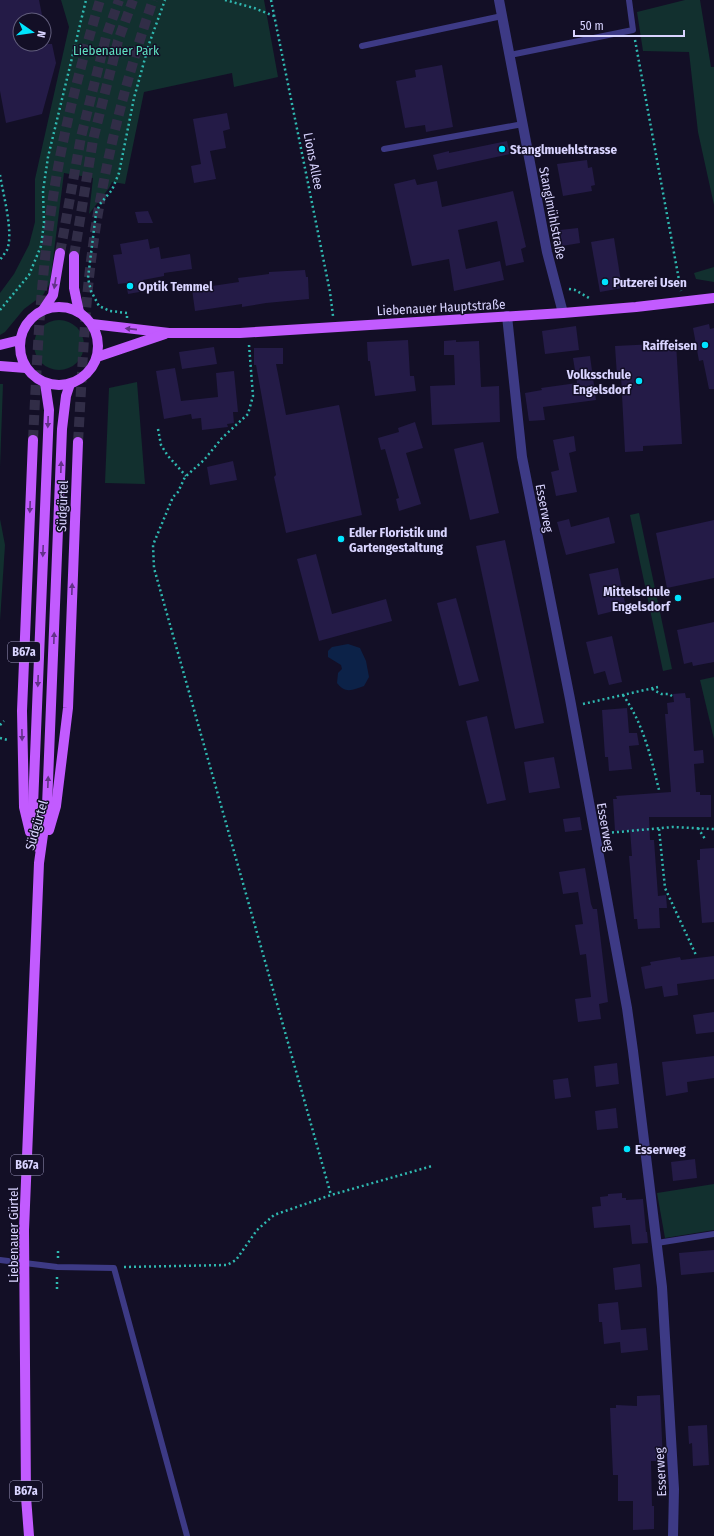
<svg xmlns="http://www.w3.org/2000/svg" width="714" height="1536" viewBox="0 0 714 1536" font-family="'Fira Sans Condensed',sans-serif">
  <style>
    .green { fill: #12302f }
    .water { fill: #0c2248 }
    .building { fill: #241b47 }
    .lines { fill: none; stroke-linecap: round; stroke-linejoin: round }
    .primary-tunnel { stroke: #312d47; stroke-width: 10; stroke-dasharray: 10 5; stroke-linecap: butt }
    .path { stroke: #2fb8b0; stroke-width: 2.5; stroke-dasharray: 2 3; stroke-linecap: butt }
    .lane { stroke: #3d3a85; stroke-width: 6 }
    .street { stroke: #3d3a85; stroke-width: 10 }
    .primary { stroke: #c25bff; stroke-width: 10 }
    .oneway { fill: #623188 }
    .poi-dot { fill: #00e5ff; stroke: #130f26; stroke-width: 1.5 }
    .labels { text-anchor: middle; stroke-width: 3; stroke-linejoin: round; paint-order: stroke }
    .shield { fill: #130f26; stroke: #9e99be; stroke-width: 1 }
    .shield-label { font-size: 12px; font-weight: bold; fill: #d9d4ff }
    .park-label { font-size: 13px; fill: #5fe0c0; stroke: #130f26 }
    .poi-label { font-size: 13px; font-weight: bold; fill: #d9d4ff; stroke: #130f26; text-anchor: start }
    .street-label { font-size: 13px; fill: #d9d4ff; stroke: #130f26 }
  </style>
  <rect width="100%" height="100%" fill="#130f26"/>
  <g class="green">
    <polygon points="61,0 264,0 278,77 234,87 232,73 144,92 125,184 112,182 109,188 89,214 93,178 64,173 50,283 43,295 24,309 5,332 0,335 0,293 14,274 29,245 35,222 35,179 69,27"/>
    <polygon points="685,0 700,0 711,67 714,67 714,205 698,132 689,52 643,51 637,12"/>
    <polygon points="714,267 714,282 696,279 694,273"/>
    <circle cx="59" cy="345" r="25"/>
    <polygon points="137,382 145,484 105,483 109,388"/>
    <polygon points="0,384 3,384 0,467"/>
    <polygon points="639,513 672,669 663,671 630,515"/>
    <polygon points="0,519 5,545 0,621"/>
    <polygon points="714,677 714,739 700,680"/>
    <polygon points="714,1184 714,1230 665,1238 657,1193"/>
  </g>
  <path class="water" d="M348 644 360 648 366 661 369 677 364 686C353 690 345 694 337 683L338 673 342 669 341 665 328 657V651L332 647Z"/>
  <g class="building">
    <polygon points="0,0 39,0 43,20 20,20 20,44 52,44 56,63 42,114 6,123 0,91"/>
    <polygon points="442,65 453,127 426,132 425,125 405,128 396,81 416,77 415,70"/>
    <polygon points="227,113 230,129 223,131 226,148 210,151 216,179 194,183 191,166 201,164 193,119"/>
    <polygon points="507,141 510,154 437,170 433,155 449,151 449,153"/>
    <polygon points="587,160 588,168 592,167 595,185 591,186 592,191 563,196 557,164"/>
    <polygon points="415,179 417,185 437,181 442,207 513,191 526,247 521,249 524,262 506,266 497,221 458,230 466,269 500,261 504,280 454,291 449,259 412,266 394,184"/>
    <polygon points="148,211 153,223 138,223 135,212"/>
    <polygon points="578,228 580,243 562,246 560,230"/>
    <polygon points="614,238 622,288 600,292 591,242"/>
    <polygon points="148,239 150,249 159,247 161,259 190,254 192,269 164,273 164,276 143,280 145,291 128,294 126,283 118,284 113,255 122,254 120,244"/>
    <polygon points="305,270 306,277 308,277 309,299 266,303 242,307 242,304 195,311 192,289 239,282 238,278 269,274 269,272"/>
    <polygon points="709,324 710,329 714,328 714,389 709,389 703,360 699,361 693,328"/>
    <polygon points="576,326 579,350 545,354 542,331"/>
    <polygon points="408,340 410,376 414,376 416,391 375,396 370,361 368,361 367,342"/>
    <polygon points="456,340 456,342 479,341 481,387 499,386 500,422 432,425 430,386 455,385 454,355 444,355 444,341"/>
    <polygon points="676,343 682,444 643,446 643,451 625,452 621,376 617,376 615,346"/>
    <polygon points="214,347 217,364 182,369 179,352"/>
    <polygon points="254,348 283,348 283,364 276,364 286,415 339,405 362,515 286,533 274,477 276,475 256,365 254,365"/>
    <polygon points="590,356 596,400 543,407 545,420 529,421 525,393 542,390 541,388 577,383 573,358"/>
    <polygon points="175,368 181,401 218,397 216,373 234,371 238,412 233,412 234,423 227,424 228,427 202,430 201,418 192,419 191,414 164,419 156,371"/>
    <polygon points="415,422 423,448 406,453 421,504 399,511 396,499 399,498 385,449 381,450 378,438 399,432 398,428"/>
    <polygon points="574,436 576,451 569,453 577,492 556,496 551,472 559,470 553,440"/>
    <polygon points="483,442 499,513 470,520 454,449"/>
    <polygon points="233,461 237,480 210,485 207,467"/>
    <polygon points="609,517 615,543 566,555 557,522 569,519 571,527"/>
    <polygon points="714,520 714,578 667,588 656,533"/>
    <polygon points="505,540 544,723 515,729 476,546"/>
    <polygon points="316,554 332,614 386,599 392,621 319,641 297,559"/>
    <polygon points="618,568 626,608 598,615 589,574"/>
    <polygon points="456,598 479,681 459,686 437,603"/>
    <polygon points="714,622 714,662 693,666 692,662 684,664 677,630"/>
    <polygon points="612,636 622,682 609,685 605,671 594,674 586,642"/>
    <polygon points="685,693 686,698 690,698 694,751 703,750 704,763 694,764 696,792 700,792 700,795 711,795 711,817 649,817 650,840 654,840 658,896 666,895 667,908 659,908 660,928 638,929 637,919 634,919 629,856 632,856 630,830 615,831 613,799 617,799 616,796 671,792 665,714 668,714 667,703 674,702 673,694"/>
    <polygon points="627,708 629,733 637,733 639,745 629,746 632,769 609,771 608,757 605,757 602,710"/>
    <polygon points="487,716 506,800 487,804 466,721"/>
    <polygon points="554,757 560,788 529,793 524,762"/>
    <polygon points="580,817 582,830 565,832 563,819"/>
    <polygon points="714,848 714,922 702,923 697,860 700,860 700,849"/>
    <polygon points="585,868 591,904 593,909 597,909 608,1002 599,1004 601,1019 578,1022 575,999 591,997 586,954 580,955 575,925 583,924 578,892 563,894 559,872"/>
    <polygon points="714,956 714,979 677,984 678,995 664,997 662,986 645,989 641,967 651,965 650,962 680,957 681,960"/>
    <polygon points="714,1012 714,1032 696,1034 693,1015"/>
    <polygon points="714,1056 714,1078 687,1082 688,1092 666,1096 662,1062"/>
    <polygon points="617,1063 619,1084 596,1087 594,1066"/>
    <polygon points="568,1078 571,1097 555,1099 553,1080"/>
    <polygon points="616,1108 618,1128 597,1130 595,1111"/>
    <polygon points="695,1159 697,1178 673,1181 671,1162"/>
    <polygon points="622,1193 622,1198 626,1198 626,1200 643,1199 646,1232 647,1232 648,1243 632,1244 630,1225 594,1228 592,1207 601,1206 600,1197 608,1196 608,1194"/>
    <polygon points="714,1250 714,1272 681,1275 679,1253"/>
    <polygon points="640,1264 642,1287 615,1290 613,1268"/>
    <polygon points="618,1302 621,1330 646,1328 648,1350 621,1353 620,1342 604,1344 602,1322 599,1322 598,1304"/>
    <polygon points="660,1395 663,1461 651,1461 652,1506 654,1506 654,1529 633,1530 633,1501 618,1501 618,1475 613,1475 610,1408 616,1408 616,1405 637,1406 637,1396"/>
    <polygon points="707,1425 709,1465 693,1466 692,1443 689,1444 688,1426"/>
  </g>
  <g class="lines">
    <g class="primary-tunnel">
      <polyline points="60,253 81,137 106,37 119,0"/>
      <polyline points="74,256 93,140 118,41 133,0"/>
      <path d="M33 440C37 362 40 282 52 204 62 135 80 67 100 0"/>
      <path d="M78 442C81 394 83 346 87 298 96 197 120 96 153 0"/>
    </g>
    <g class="path">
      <polyline points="225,0 254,8 274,16"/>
      <polyline points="271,0 330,292 333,316"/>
      <polyline points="635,40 681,291"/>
      <path d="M0 175C3 194 14 233 7 250 5 253 2 257 0 260"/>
      <polyline points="569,289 575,290 589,298"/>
      <polyline points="0,310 29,275 41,246 44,223 43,191 48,157 86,0"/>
      <polyline points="127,318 127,313 110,311 99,306 91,291 88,278 96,213 100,204 112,190 119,173 134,98 149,44 165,0"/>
      <polyline points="249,345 253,396 248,414 222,438 204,460 185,477 178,492 173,497 153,545 154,568 331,1195"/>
      <polyline points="158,429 161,445 168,456 186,476"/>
      <polyline points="652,689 661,694 669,694 672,696"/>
      <path d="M623 695C643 723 651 757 659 790"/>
      <polyline points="583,704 658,687"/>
      <polyline points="0,725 4,721"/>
      <polyline points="0,738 8,740"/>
      <polyline points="698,828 705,839"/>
      <polyline points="659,829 665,888 696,955"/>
      <polyline points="607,833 673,827 714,829"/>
      <polyline points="58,1258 58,1251"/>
      <polyline points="124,1267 227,1265 236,1260 257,1230 274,1215 331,1195 432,1166"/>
      <polyline points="57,1277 57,1289"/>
    </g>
    <g class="lane">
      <polyline points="362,46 502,16"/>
      <polyline points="510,55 633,30 629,0"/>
      <polyline points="384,149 523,124"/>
      <polyline points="657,1243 714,1234"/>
      <polyline points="0,1260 57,1267 114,1268 187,1536"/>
    </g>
    <g class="street">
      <polyline points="499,0 547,252 563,313"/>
      <polyline points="507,316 522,457 570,699 627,1008 633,1051 662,1287 674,1489 673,1536"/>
    </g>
    <g class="primary">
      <polyline points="74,256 74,288 79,312"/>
      <circle cx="59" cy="346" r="39"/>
      <polyline points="43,310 53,295 60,253"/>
      <polyline points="92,324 169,333 240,333 563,313 636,307 714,298"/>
      <polyline points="0,345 20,340"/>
      <polyline points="97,357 165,334"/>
      <polyline points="0,366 26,368"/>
      <polyline points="49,830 56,806 68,708 78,442"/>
      <polyline points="30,832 24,807 22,711 33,440"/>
      <polyline points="37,847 33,806 49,410 45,383"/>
      <polyline points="29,1536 26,1497 24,1230 39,863 47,806 62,429 66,396 70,384"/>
    </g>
  </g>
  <defs><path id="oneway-solid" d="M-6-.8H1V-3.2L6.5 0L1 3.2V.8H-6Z"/></defs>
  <g class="oneway">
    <use href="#oneway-solid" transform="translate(55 283) rotate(99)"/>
    <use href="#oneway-solid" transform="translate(131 329) rotate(-174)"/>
    <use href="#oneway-solid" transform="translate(48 422) rotate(92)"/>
    <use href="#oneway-solid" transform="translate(61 467) rotate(-88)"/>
    <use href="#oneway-solid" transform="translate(30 507) rotate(92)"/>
    <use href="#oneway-solid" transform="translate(43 551) rotate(92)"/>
    <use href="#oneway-solid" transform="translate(72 589) rotate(-88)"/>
    <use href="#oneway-solid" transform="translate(54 638) rotate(-88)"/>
    <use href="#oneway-solid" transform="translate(38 681) rotate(92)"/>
    <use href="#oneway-solid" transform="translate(22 735) rotate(89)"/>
    <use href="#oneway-solid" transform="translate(48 782) rotate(-88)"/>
  </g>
  <g class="poi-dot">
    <circle cx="502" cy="149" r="4"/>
    <circle cx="605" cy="282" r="4"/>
    <circle cx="130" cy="286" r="4"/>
    <circle cx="705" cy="345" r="4"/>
    <circle cx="639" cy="381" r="4"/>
    <circle cx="341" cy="539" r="4"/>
    <circle cx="678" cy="598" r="4"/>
    <circle cx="627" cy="1149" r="4"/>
  </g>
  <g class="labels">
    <g class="shield">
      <rect x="8" y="642" width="32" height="20" rx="3"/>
      <rect x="11" y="1155" width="32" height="20" rx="3"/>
      <rect x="10" y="1481" width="32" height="20" rx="3"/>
    </g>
    <g class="shield-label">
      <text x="24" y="656">B67a</text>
      <text x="27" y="1169">B67a</text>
      <text x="26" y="1495">B67a</text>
    </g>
    <g class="park-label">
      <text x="116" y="55">Liebenauer Park</text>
    </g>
    <g class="poi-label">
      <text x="510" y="154">Stanglmuehlstrasse</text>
      <text x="613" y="287">Putzerei Usen</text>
      <text x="138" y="291">Optik Temmel</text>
      <text x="697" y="350" text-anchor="end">Raiffeisen</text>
      <text x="631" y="379" text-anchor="end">Volksschule<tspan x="631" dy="15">Engelsdorf</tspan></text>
      <text x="349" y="537">Edler Floristik und<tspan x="349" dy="15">Gartengestaltung</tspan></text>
      <text x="670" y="596" text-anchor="end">Mittelschule<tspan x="670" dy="15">Engelsdorf</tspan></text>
      <text x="635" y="1154">Esserweg</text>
    </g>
    <g class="street-label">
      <text transform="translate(314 161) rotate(79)" y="5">Lions Allee</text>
      <text transform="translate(553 213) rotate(79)" y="5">Stanglmühlstraße</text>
      <text transform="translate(441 307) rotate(-3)" y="5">Liebenauer Hauptstraße</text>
      <text transform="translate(62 506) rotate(-88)" y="5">Südgürtel</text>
      <text transform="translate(545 508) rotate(79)" y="5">Esserweg</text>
      <text transform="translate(36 825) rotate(-74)" y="5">Südgürtel</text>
      <text transform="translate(606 827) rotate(80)" y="5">Esserweg</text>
      <text transform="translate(13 1235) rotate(-90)" y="5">Liebenauer Gürtel</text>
      <text transform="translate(660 1472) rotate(-93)" y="5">Esserweg</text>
    </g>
  </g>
  <g transform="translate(32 32) rotate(103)"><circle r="19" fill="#130f26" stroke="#625e7d"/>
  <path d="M0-3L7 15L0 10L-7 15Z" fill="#00e5ff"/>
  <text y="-6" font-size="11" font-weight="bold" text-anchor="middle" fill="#d9d4ff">N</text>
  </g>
  <path d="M574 30v6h110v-6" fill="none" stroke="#d9d4ff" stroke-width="2"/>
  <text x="580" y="30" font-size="12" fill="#d9d4ff" stroke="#130f26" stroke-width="3" paint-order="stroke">50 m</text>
</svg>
